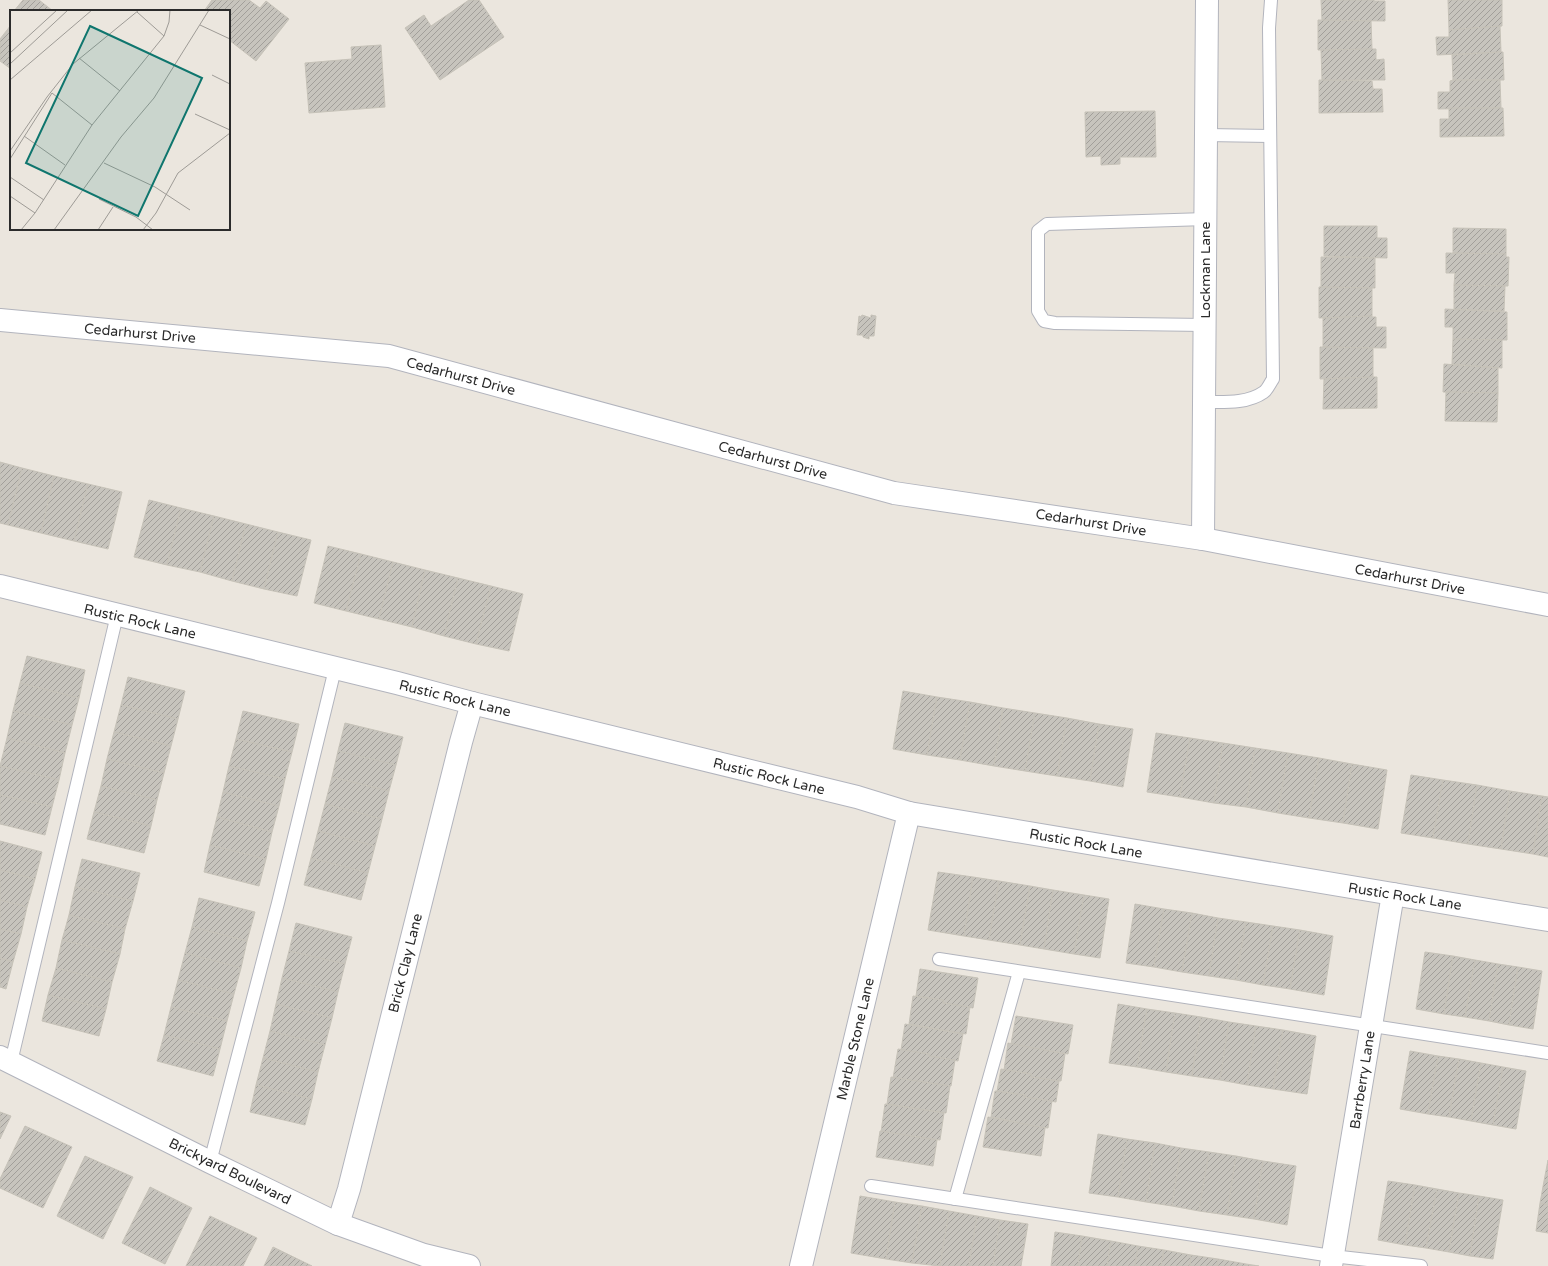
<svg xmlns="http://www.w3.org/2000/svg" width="1548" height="1266" viewBox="0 0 1548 1266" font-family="'Varela Round',sans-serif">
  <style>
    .building { fill: url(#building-hatch); stroke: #c6c2b8 }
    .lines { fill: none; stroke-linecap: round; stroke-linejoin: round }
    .lane-casing { stroke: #b2b4bd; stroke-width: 14 }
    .street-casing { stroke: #b2b4bd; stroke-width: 24 }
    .lane { stroke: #fff; stroke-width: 12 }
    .street { stroke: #fff; stroke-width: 22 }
    .labels { text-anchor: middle; stroke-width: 3.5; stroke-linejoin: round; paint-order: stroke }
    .street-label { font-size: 14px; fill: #2b2b2b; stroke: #fff }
    .inset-road { fill: none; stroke: #9e9b96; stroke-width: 1 }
    .view { fill: #0f766e; fill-opacity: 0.15; stroke: #0f766e; stroke-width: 2 }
    .inset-edge { fill: none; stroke: #2b2b2b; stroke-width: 2 }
  </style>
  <defs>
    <pattern id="building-hatch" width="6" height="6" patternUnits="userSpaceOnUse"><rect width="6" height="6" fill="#c7c4bd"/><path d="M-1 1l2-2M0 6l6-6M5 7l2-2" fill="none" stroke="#a29f9a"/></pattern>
  </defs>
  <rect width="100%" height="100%" fill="#ebe6de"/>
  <g class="building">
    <polygon points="23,0 39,0 53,11 14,11"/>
    <polygon points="212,0 249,0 260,8 266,1 289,19 256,61 229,40 229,11 204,11"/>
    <polygon points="469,0 479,0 504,37 440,80 405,28 424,15 431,26"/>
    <polygon points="1321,0 1374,0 1374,1 1385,1 1385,21 1322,20"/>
    <polygon points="1448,0 1502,0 1502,26 1449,30"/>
    <polygon points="1318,20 1371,21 1372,49 1318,50"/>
    <polygon points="11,25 11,69 0,61 0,39"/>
    <polygon points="1500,26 1501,52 1437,55 1436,37 1449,37 1449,30"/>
    <polygon points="381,45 385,107 309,113 305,63 352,59 351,47"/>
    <polygon points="1372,49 1376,49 1376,60 1384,59 1385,80 1322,80 1321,50"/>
    <polygon points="1501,52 1503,52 1504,80 1453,80 1452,55"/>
    <polygon points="1319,80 1372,81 1373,89 1382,89 1383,112 1319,113"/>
    <polygon points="1453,80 1500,80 1501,108 1438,109 1438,92 1450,92 1450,81"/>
    <polygon points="1449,108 1503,108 1504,136 1440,137 1440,119 1449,119"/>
    <polygon points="1155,111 1156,157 1120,157 1120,164 1101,165 1101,156 1086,157 1085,112"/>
    <polygon points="1324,226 1377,226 1377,238 1387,238 1387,258 1324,256"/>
    <polygon points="1453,228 1506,229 1506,254 1453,253"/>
    <polygon points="1446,253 1506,254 1506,257 1509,257 1508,286 1454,285 1455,273 1446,273"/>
    <polygon points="1321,257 1375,258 1375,288 1321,287"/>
    <polygon points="1454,285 1505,286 1504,311 1454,309"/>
    <polygon points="1319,287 1372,288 1372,316 1319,318"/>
    <polygon points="1445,309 1507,312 1507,340 1453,339 1453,327 1445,327"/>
    <polygon points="862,315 871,318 871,315 876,316 874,336 869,336 869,339 863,337 863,335 857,335 859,316 861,317"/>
    <polygon points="1372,316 1372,317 1376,317 1376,327 1386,327 1386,348 1323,347 1323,318"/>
    <polygon points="1453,339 1502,340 1502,368 1452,364"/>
    <polygon points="1320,347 1373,348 1373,377 1320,379"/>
    <polygon points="1444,364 1498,368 1498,393 1443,392"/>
    <polygon points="1373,377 1377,377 1377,408 1323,409 1324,379"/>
    <polygon points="1446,392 1498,393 1497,422 1445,421"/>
    <polygon points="0,462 22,468 8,525 0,523"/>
    <polygon points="22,468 54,476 41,533 8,525"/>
    <polygon points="54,476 88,484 74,541 41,533"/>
    <polygon points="88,484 122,492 108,549 74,541"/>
    <polygon points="149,500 181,508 167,565 134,557"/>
    <polygon points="181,508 214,516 200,572 167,565"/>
    <polygon points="214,516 246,524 232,581 200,572"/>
    <polygon points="246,524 278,532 264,589 232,581"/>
    <polygon points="278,532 311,540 297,596 264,589"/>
    <polygon points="328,546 361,554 346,611 314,603"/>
    <polygon points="361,554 393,562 379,619 346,611"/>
    <polygon points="393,562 425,570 412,627 379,619"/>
    <polygon points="425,570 458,578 444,636 412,627"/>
    <polygon points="458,578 491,586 476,644 444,636"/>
    <polygon points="491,586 523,594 509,651 476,644"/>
    <polygon points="27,656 85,670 79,698 20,683"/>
    <polygon points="128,677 185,691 178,719 121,705"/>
    <polygon points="20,683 79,698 72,725 13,711"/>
    <polygon points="903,691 937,697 927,755 893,749"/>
    <polygon points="937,697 970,702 960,760 927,755"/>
    <polygon points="970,702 1003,708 994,766 960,760"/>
    <polygon points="121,705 178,719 171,746 114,732"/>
    <polygon points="1003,708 1035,713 1025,771 994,766"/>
    <polygon points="13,711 72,725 65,753 7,738"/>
    <polygon points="243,711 299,724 292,752 236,739"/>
    <polygon points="1035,713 1067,718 1057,776 1025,771"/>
    <polygon points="1067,718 1099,724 1090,781 1057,776"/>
    <polygon points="345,723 403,737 396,765 338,751"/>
    <polygon points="1099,724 1133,729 1123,787 1090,781"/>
    <polygon points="114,732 171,746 164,773 107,759"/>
    <polygon points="1156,733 1190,738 1180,797 1147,792"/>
    <polygon points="7,738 65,753 59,780 0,766"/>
    <polygon points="1190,738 1223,743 1214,803 1180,797"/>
    <polygon points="236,739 292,752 285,779 229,766"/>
    <polygon points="1223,743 1255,748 1246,807 1214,803"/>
    <polygon points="1255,748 1288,753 1278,813 1246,807"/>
    <polygon points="338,751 396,765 389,791 332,777"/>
    <polygon points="1288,753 1319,758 1309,818 1278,813"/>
    <polygon points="1319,758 1352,764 1343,823 1309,818"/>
    <polygon points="107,759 164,773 157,800 101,786"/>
    <polygon points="1352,764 1387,770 1378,829 1343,823"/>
    <polygon points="0,766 59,780 52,807 0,795"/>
    <polygon points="229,766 285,779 279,806 223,792"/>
    <polygon points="1411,775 1443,780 1433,838 1401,833"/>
    <polygon points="332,777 389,791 382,819 325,804"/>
    <polygon points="1443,780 1477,785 1468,844 1433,838"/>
    <polygon points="1477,785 1510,791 1501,849 1468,844"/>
    <polygon points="101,786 157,800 151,826 94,812"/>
    <polygon points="1510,791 1542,796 1533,854 1501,849"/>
    <polygon points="223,792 279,806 272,832 217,817"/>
    <polygon points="0,795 52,807 45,835 0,824"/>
    <polygon points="1542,796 1548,797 1548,857 1533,854"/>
    <polygon points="325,804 382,819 375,846 318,831"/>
    <polygon points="94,812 151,826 144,853 87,839"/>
    <polygon points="217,817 272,832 266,859 210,845"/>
    <polygon points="318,831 375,846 368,873 311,858"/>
    <polygon points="0,841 42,852 35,879 0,870"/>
    <polygon points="210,845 266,859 259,886 204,872"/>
    <polygon points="311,858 368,873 361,900 304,885"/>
    <polygon points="82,859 140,873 133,901 75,887"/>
    <polygon points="0,870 35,879 27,907 0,900"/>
    <polygon points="938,872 973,877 964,936 928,930"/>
    <polygon points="973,877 999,881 989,940 964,936"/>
    <polygon points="999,881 1030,886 1020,945 989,940"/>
    <polygon points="1030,886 1053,890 1044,949 1020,945"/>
    <polygon points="75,887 133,901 125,929 69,915"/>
    <polygon points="1053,890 1084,895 1074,954 1044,949"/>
    <polygon points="1084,895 1109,899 1100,958 1074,954"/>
    <polygon points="199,898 255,912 247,941 192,927"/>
    <polygon points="0,900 27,907 21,934 0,929"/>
    <polygon points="1135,904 1164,909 1154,967 1126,963"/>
    <polygon points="1164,909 1192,913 1182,972 1154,967"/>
    <polygon points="1192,913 1218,918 1209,976 1182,972"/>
    <polygon points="69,915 125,929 120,954 62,940"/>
    <polygon points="1218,918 1246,922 1236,980 1209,976"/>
    <polygon points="1246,922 1273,926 1263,985 1236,980"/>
    <polygon points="296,923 352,937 345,964 289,951"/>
    <polygon points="1273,926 1300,930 1290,989 1263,985"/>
    <polygon points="192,927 247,941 241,968 185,953"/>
    <polygon points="0,929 21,934 13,962 0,958"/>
    <polygon points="1300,930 1333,936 1324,995 1290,989"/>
    <polygon points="62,940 120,954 112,982 56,968"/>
    <polygon points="289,951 345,964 338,992 282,978"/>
    <polygon points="1425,952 1453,956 1444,1014 1416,1009"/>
    <polygon points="185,953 241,968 234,994 178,980"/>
    <polygon points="1453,956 1475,960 1465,1017 1444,1014"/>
    <polygon points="0,958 13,962 6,989 0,987"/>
    <polygon points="1475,960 1498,964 1489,1021 1465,1017"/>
    <polygon points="1498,964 1518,967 1509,1025 1489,1021"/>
    <polygon points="1518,967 1542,971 1533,1029 1509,1025"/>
    <polygon points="56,968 112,982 106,1009 48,995"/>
    <polygon points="920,969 978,978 973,1008 943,1003 943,1000 916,996"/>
    <polygon points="282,978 338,992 332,1018 276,1004"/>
    <polygon points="178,980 234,994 227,1021 171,1007"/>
    <polygon points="48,995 106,1009 99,1036 42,1021"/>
    <polygon points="913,996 943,1000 943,1003 970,1007 966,1034 909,1024"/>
    <polygon points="276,1004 332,1018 325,1045 270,1031"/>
    <polygon points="1118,1004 1147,1009 1137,1067 1109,1063"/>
    <polygon points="171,1007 227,1021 220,1049 164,1035"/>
    <polygon points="1147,1009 1175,1013 1166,1072 1137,1067"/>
    <polygon points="1175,1013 1201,1017 1192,1076 1166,1072"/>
    <polygon points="1016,1016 1073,1025 1068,1054 1011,1044"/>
    <polygon points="1201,1017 1229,1022 1220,1080 1192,1076"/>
    <polygon points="1229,1022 1256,1026 1247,1085 1220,1080"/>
    <polygon points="905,1024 963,1034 958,1061 929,1056 929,1054 901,1050"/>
    <polygon points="1256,1026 1283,1030 1273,1089 1247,1085"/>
    <polygon points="1283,1030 1316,1036 1307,1094 1273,1089"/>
    <polygon points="270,1031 325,1045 318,1072 263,1058"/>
    <polygon points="164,1035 220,1049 213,1076 157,1061"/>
    <polygon points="1008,1043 1065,1054 1061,1081 1031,1077 1031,1074 1004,1070"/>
    <polygon points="898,1049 929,1054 929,1056 955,1060 951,1086 893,1078"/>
    <polygon points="1410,1051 1438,1056 1428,1114 1400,1109"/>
    <polygon points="1438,1056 1459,1059 1449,1117 1428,1114"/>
    <polygon points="263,1058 318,1072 312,1099 256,1085"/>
    <polygon points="1459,1059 1481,1063 1471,1121 1449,1117"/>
    <polygon points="1481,1063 1503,1067 1493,1125 1471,1121"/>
    <polygon points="1503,1067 1526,1071 1516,1129 1493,1125"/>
    <polygon points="1001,1069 1031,1074 1031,1077 1059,1081 1056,1102 1024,1097 1025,1095 997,1091"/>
    <polygon points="891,1077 950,1086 946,1113 887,1104"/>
    <polygon points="256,1085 312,1099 305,1125 250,1112"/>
    <polygon points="995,1091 1025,1095 1024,1097 1052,1101 1048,1128 1017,1124 1017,1122 991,1117"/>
    <polygon points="885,1104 944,1113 940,1140 881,1132"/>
    <polygon points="0,1112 11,1116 0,1139"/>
    <polygon points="988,1117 1045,1128 1041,1156 983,1147"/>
    <polygon points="25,1126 72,1147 43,1208 0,1188 0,1179"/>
    <polygon points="880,1131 937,1140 933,1166 876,1157"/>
    <polygon points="1098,1134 1127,1139 1118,1197 1089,1193"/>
    <polygon points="1127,1139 1155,1143 1146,1202 1118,1197"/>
    <polygon points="1155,1143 1181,1148 1172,1206 1146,1202"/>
    <polygon points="1181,1148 1209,1152 1199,1211 1172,1206"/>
    <polygon points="1209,1152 1236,1156 1227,1215 1199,1211"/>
    <polygon points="85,1156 133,1177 103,1239 57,1216"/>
    <polygon points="1236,1156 1263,1161 1254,1219 1227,1215"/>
    <polygon points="1548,1160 1548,1181 1544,1181"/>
    <polygon points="1263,1161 1296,1166 1287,1225 1254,1219"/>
    <polygon points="1388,1181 1415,1185 1405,1245 1378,1240"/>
    <polygon points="1544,1181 1548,1181 1548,1205 1540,1203"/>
    <polygon points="1415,1185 1437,1189 1426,1248 1405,1245"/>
    <polygon points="150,1187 192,1208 165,1264 122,1243"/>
    <polygon points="1437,1189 1459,1193 1449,1252 1426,1248"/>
    <polygon points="1459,1193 1479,1196 1470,1256 1449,1252"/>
    <polygon points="860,1196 895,1202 886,1259 851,1253"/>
    <polygon points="1479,1196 1503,1200 1493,1259 1470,1256"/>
    <polygon points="895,1202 922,1206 912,1263 886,1259"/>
    <polygon points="1540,1203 1548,1205 1548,1233 1536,1231"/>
    <polygon points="922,1206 949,1211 940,1266 912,1263"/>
    <polygon points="949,1211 977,1216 969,1266 940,1266"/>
    <polygon points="210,1216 257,1238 243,1266 186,1266"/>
    <polygon points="977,1216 1000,1220 993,1266 969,1266"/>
    <polygon points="1000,1220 1028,1224 1021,1266 993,1266"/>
    <polygon points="1055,1232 1082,1236 1078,1266 1051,1266"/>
    <polygon points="1082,1236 1111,1241 1107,1266 1078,1266"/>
    <polygon points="1111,1241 1138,1246 1135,1266 1107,1266"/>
    <polygon points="1138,1246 1164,1250 1161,1266 1135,1266"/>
    <polygon points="273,1247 312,1266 264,1266"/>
    <polygon points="1164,1250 1191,1255 1190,1266 1161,1266"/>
    <polygon points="1191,1255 1218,1259 1217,1266 1190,1266"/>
    <polygon points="1218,1259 1246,1264 1245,1266 1217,1266"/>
    <polygon points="1246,1264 1259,1266 1245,1266"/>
  </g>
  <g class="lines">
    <g class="lane-casing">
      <g id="lane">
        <polyline points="1206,135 1270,136"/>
        <polyline points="1205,325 1055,323 1044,321 1038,311 1038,231 1047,224 1206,219"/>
        <path d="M1204 402C1224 402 1247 404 1264 392 1268 389 1270 383 1273 379L1269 28 1271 0"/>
        <polyline points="939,959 1548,1053"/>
        <polyline points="11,1062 117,615"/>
        <polyline points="210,1162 278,903 335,669"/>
        <polyline points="871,1186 1332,1256 1421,1266"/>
        <polyline points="955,1199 1019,972"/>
      </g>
    </g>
    <g class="street-casing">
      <g id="street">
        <polyline points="0,320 389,356 894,493 1203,539 1548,605"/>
        <polyline points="1203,539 1207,0"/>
        <polyline points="0,586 397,683 472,703 857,797 909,813 1548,920"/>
        <polyline points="0,1057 210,1162 338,1224 424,1255 469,1266"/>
        <polyline points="338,1224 349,1189 461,742 472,703"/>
        <polyline points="801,1266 909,813"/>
        <polyline points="1331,1266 1393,894"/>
      </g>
    </g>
    <use href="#lane" class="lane"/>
    <use href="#street" class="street"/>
  </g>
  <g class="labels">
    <g class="street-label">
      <text transform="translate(1205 270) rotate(-90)" y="5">Lockman Lane</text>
      <text transform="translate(140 333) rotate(5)" y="5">Cedarhurst Drive</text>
      <text transform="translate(461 376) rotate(15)" y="5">Cedarhurst Drive</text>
      <text transform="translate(773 460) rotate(15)" y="5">Cedarhurst Drive</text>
      <text transform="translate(1091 522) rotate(9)" y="5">Cedarhurst Drive</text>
      <text transform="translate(1410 579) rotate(11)" y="5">Cedarhurst Drive</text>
      <text transform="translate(140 621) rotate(13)" y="5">Rustic Rock Lane</text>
      <text transform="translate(455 698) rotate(14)" y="5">Rustic Rock Lane</text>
      <text transform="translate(769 776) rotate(14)" y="5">Rustic Rock Lane</text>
      <text transform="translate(1086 843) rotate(10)" y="5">Rustic Rock Lane</text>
      <text transform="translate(1405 896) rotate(9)" y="5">Rustic Rock Lane</text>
      <text transform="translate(405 963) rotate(-76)" y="5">Brick Clay Lane</text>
      <text transform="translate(855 1039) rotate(-77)" y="5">Marble Stone Lane</text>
      <text transform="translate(1362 1080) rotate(-81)" y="5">Barrberry Lane</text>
      <text transform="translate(230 1171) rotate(26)" y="5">Brickyard Boulevard</text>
    </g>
  </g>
  <g transform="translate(10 10)">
    <rect width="220" height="220" fill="#ebe6de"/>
    <path class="inset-road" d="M127 2 154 26M190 15 220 29M0 43 47 0M69 48 110 81M0 54 58 0M202 65 220 74M0 70 82 0M42 83 82 115M185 104 220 120M14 126 55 155M0 141 37 87 63 54 129 0M0 149 42 83M94 153 145 177 180 200M0 167 34 190M0 186 25 203M89 189 126 207 143 220M11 220 25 203 82 115 154 26 159 12 160 0M44 220 111 127 144 88 199 0M88 220 103 197M133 220 146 203 168 163 220 123"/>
    <path class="view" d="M80 16 192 68 128 206 16 153Z"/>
    <rect width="220" height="220" class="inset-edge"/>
  </g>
</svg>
